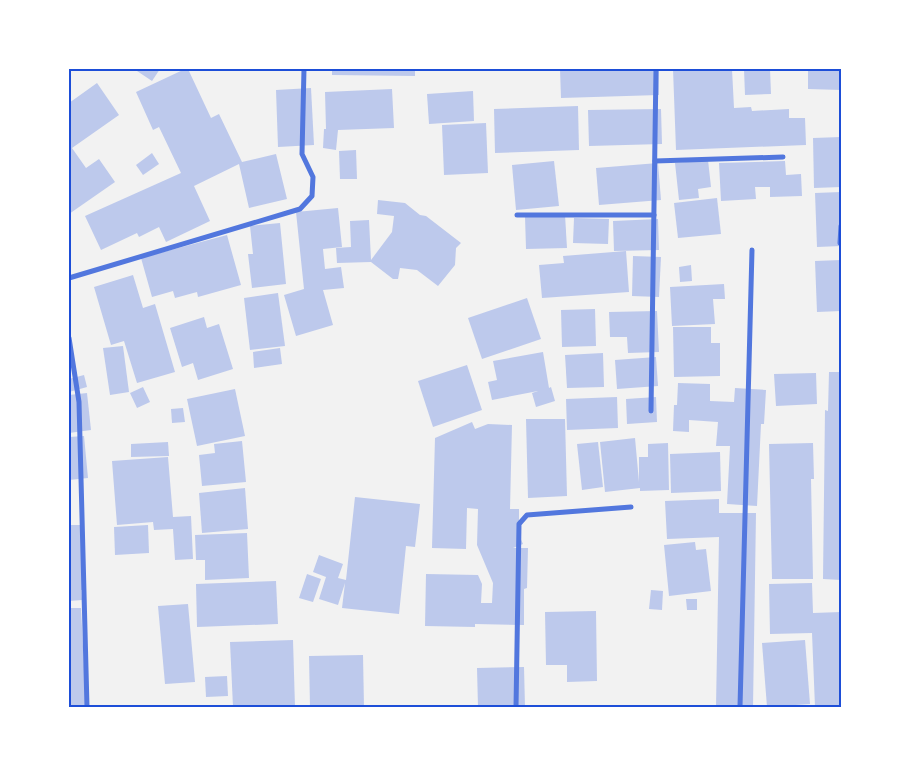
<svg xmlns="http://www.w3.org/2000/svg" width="910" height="776" viewBox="0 0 910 776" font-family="Poppins,sans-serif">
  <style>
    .building { fill: #bdc9ec }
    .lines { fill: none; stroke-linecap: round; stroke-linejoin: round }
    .minor { stroke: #5277de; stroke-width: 5 }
    .neatline { fill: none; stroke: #1d4ed8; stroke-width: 2 }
  </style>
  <rect width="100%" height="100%" fill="#f2f2f2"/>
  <g class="building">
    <polygon points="134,69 160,69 152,81"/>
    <polygon points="185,69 188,69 211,118 219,114 242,162 276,154 287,199 249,208 239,164 194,186 210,221 166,242 159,227 139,237 137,233 101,250 85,216 181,173 159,127 153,130 136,92"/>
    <polygon points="332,69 415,69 415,76 332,75"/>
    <polygon points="560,69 659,69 659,95 561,98"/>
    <polygon points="673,69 732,69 734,108 751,107 752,111 789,109 789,118 805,118 806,145 676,150"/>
    <polygon points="744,69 770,69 771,94 745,95"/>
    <polygon points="808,69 841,69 841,90 808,89"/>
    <polygon points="97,83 119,115 72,148 86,168 99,159 115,182 69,214 69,103"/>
    <polygon points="311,88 314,145 278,147 276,90"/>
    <polygon points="392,89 394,128 338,130 336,150 323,148 324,129 326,129 325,92"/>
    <polygon points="473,91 474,121 429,124 427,94"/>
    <polygon points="578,106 579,150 495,153 494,109"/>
    <polygon points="661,109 662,144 589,146 588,110"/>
    <polygon points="486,123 488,173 444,175 442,125"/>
    <polygon points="841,137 841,187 814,188 813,138"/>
    <polygon points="356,150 357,179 340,179 339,151"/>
    <polygon points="152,153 159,164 143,175 136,165"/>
    <polygon points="708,160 711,187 698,189 699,198 679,200 675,163"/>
    <polygon points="554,161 559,206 516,210 512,165"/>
    <polygon points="785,161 786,175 801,174 802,196 770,197 770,187 755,187 756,199 721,201 719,163"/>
    <polygon points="658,163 661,200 599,205 596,168"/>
    <polygon points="841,192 841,246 817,247 815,193"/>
    <polygon points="717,198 721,234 678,238 674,203"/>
    <polygon points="378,200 405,203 420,215 426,216 461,243 456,248 455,265 438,286 417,270 400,268 398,279 393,279 371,262 337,263 336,248 351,247 350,221 369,220 371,260 392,232 394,216 377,214"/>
    <polygon points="338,208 342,247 323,249 325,269 341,267 344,288 323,290 333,325 296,336 284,295 304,289 296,212"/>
    <polygon points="565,215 567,248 526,249 525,217"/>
    <polygon points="574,218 609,219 608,244 573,243"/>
    <polygon points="658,219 659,250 614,251 613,221"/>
    <polygon points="280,223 286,284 252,288 248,254 253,254 250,226"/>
    <polygon points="227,235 241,285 198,297 197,292 175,298 173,291 152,297 141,258"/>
    <polygon points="626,251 629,292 542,298 539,265 564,263 563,256"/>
    <polygon points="633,256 661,257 659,297 632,296"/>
    <polygon points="841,260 841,311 817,312 815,261"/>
    <polygon points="691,265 692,281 680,282 679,267"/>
    <polygon points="133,275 143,308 155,304 175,372 137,383 124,341 111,345 94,287"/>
    <polygon points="724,284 725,299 713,299 715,324 672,326 670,287"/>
    <polygon points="278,293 285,346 250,350 244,298"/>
    <polygon points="527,298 541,339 482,359 468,318"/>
    <polygon points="595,309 596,346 562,347 561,310"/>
    <polygon points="657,311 659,352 628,353 627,337 610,337 609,312"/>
    <polygon points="204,317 207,328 219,324 233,369 198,380 193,363 182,367 170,328"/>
    <polygon points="673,327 711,327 711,343 720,343 720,376 674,377"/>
    <polygon points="123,346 129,392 110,395 103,348"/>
    <polygon points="280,348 282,364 254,368 253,352"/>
    <polygon points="543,352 549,388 551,387 555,401 536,407 532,393 538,391 492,400 488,382 497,380 493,361"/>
    <polygon points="603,353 604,387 567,388 565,355"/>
    <polygon points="656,357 658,386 617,389 615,360"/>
    <polygon points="467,365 482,410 433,427 418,381"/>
    <polygon points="829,372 841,372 841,580 823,579 825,410 828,411"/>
    <polygon points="816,373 817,404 776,406 774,374"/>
    <polygon points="84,375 87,387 69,392 69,379"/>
    <polygon points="678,383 710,384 710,401 734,402 735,388 766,390 764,424 761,424 757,506 727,504 730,446 716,446 718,422 689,420 689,432 673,431 674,405 677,405"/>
    <polygon points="143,387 150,402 137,408 130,393"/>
    <polygon points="235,389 245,436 197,446 187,399"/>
    <polygon points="87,393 91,430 69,433 69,395"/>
    <polygon points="617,397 618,428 567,430 566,399"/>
    <polygon points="656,397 657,422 627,424 626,399"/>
    <polygon points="183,408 185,422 172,423 171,409"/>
    <polygon points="526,419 565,419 567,496 528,498"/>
    <polygon points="472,422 475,429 488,424 512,425 510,509 519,509 519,535 523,544 513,548 528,548 527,588 524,589 524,625 475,624 475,627 425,626 426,574 478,575 482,584 481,603 492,603 493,583 477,545 478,509 467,508 466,549 432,548 435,438"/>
    <polygon points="84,436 88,478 69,480 69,437"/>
    <polygon points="635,438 639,482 639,457 648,457 648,444 668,443 669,490 640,491 640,488 605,492 600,442"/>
    <polygon points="242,441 246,482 202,486 199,455 215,453 214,444"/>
    <polygon points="168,442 169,456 131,457 131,444"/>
    <polygon points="598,442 603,487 582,490 577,444"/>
    <polygon points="813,443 814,479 811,479 813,579 772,579 769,444"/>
    <polygon points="720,452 721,491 671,493 670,454"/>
    <polygon points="168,457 173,517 191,516 193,559 175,560 173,529 154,530 153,522 117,525 112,461"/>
    <polygon points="245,488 248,529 202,533 199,493"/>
    <polygon points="355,497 420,504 415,547 406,546 399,614 342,608 345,583 338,605 319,599 326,577 313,572 319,555 343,564 338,578 346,580"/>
    <polygon points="719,499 719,513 756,513 753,707 716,707 719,537 667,539 665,501"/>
    <polygon points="69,525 83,525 85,590 81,590 82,600 69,601"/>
    <polygon points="148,525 149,553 115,555 114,527"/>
    <polygon points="247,533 249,578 205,580 205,560 196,560 195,535"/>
    <polygon points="695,542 696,550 706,549 711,591 669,596 664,545"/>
    <polygon points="307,574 321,579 313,602 299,598"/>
    <polygon points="276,581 278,624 197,627 196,584"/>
    <polygon points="812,583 813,613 841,612 841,707 815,707 812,633 770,634 769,584"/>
    <polygon points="651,590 663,591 662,610 649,609"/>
    <polygon points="686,599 697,599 697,610 687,610"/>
    <polygon points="188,604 195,682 165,684 158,606"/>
    <polygon points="69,608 81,608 86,707 69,707"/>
    <polygon points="596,611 597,681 567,682 567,665 546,665 545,612"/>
    <polygon points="293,640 295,707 233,707 230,642"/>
    <polygon points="805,640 810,704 767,707 762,643"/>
    <polygon points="363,655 364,707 310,707 309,656"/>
    <polygon points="524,667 525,707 478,707 477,668"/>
    <polygon points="227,676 228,696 206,697 205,677"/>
  </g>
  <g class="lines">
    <g class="minor">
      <polyline points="655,161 783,157"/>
      <polyline points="517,215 654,215"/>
      <polyline points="840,243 841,226"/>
      <polyline points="69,278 300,209 312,196 313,177 302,154 304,69"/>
      <polyline points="69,338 79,402 87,707"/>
      <polyline points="651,411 656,69"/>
      <polyline points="516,707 519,524 527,515 631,507"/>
      <polyline points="740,707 752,250"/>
    </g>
  </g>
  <rect width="910" height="776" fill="none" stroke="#ffffff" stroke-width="140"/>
  <rect x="70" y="70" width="770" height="636" class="neatline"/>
</svg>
